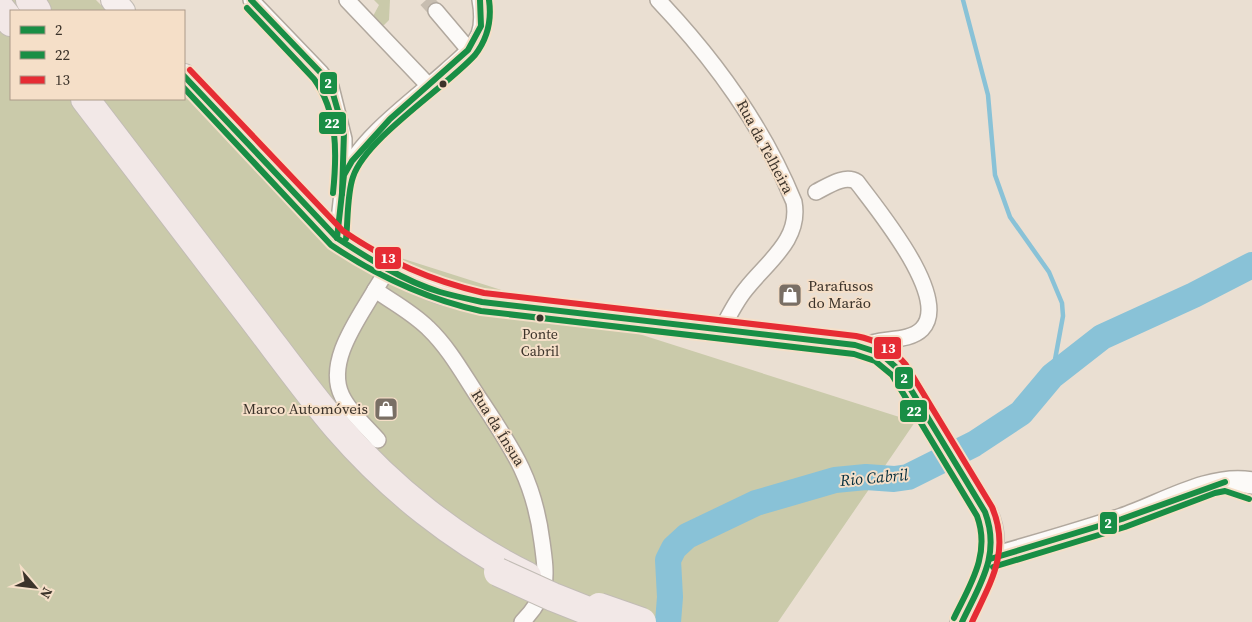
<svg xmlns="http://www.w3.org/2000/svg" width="1252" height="622" viewBox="0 0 1252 622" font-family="'Source Serif 4',serif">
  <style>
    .green { fill: #cacaaa }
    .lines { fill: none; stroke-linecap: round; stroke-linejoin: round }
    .stream { stroke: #89c2d7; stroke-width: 4.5 }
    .river { stroke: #89c2d7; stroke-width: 26 }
    .street-tunnel { stroke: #c7bdb0; stroke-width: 15; stroke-dasharray: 15 8; stroke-linecap: butt }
    .street-casing { stroke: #b1a89e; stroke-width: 18 }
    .secondary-casing { stroke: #b1a89e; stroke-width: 24 }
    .primary-casing { stroke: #c2bcb5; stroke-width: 26 }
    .highway-casing { stroke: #c2bcb5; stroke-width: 30 }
    .street { stroke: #fcfaf8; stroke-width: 15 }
    .secondary { stroke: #fcfaf8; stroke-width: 21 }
    .primary { stroke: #f6efee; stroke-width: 24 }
    .highway { stroke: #f2e8e7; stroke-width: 28 }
    .highway-bridge-casing { stroke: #c2bcb5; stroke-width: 30; stroke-linecap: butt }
    .highway-bridge { stroke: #f2e8e7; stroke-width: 28 }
    .bus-1-casing { stroke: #f5dfc8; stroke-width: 10 }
    .bus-2-casing { stroke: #f5dfc8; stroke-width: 10 }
    .bus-3-casing { stroke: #f5dfc8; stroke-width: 10 }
    .bus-1 { stroke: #198e45; stroke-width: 6 }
    .bus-2 { stroke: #198e45; stroke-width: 6 }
    .bus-3 { stroke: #e62c34; stroke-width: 6 }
    .bus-dot { fill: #3c332a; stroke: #f5dfc8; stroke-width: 2 }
    .labels { text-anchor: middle; stroke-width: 4; stroke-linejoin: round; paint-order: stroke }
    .bus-label { font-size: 14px; fill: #3c332a; stroke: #f5dfc8 }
    .street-label { font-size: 15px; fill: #3c332a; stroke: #f5dfc8 }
    .poi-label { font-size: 15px; fill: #3c332a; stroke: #f5dfc8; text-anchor: start }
    .water-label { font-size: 16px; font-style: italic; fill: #042e3d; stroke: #f5dfc8 }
    .line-badge { stroke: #f5dfc8; stroke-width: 2 }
    .badge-label { font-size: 14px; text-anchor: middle; font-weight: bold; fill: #fff }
  </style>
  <rect width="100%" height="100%" fill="#eadfd2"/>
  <g class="green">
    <polygon points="0,0 96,0 107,11 11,11 11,99 184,99 184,93 313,230 915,422 778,622 0,622"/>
    <polygon points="374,0 390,0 389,20 384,25 380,25 372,18 379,5"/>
  </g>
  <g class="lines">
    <polyline class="stream" points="963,0 988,95 995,175 1010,217 1049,272 1062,303 1063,316 1052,376"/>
    <polyline class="river" points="668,622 670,597 668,560 674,548 687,536 756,503 835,480 866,477 894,479 908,477 974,444 1021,413 1052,376 1102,337 1194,295 1252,265"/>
    <polyline class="street-tunnel" points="426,0 436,11"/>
    <g class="street-casing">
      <g id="street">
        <polyline points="251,0 321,73 331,87 344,139 344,175 337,238"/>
        <polyline points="347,0 429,86"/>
        <path d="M658 0C714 59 763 126 794 202 801 240 767 262 746 289 736 301 729 315 722 329"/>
        <polyline points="436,11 469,50"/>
        <path d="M345 174C361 137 416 98 446 71 458 60 472 50 479 34 483 23 482 11 480 0"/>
        <path d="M816 192C828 186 845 174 857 182 876 208 952 298 922 329 908 343 880 337 863 346"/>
        <path d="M388 269 375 290C393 302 413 313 428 328 448 347 462 372 477 395 512 448 534 478 542 542 547 578 549 595 522 622"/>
        <path d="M375 290C359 318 325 362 342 396 350 413 366 426 378 440"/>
      </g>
    </g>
    <g class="secondary-casing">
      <path id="secondary" d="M990 559C1034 546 1078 534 1122 519 1161 506 1210 475 1252 483"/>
    </g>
    <g class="primary-casing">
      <g id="primary">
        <polyline points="113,0 123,11"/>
        <path d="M184 76 337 238 361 254 411 280 440 292 482 302 855 345C873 348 888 355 899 370L985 512C1005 551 978 586 962 622"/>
      </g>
    </g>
    <g class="highway-casing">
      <g id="highway">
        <polyline points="30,0 37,11"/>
        <polyline points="0,8 11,22"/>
        <path d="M85 99C137 167 189 235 241 303 273 344 304 388 338 428 390 488 456 541 527 576"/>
      </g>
    </g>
    <use href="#street" class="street"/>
    <use href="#secondary" class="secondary"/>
    <use href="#primary" class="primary"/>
    <use href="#highway" class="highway"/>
    <g class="highway-bridge-casing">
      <g id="highway-bridge">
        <polyline points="498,572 553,597 616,622"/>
        <polyline points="599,607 642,622"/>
      </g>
    </g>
    <use href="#highway-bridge" class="highway-bridge"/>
    <g class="bus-1-casing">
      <g id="bus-1">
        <polyline points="251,0 321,73 331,87 344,132 342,194"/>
        <path d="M184 76 337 238C369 259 404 281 440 292 454 296 468 299 482 302L855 345 880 353 899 370 985 512C1001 555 980 584 962 622"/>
        <polyline points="337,238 344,175 352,161 390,119 468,50 481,26 480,0"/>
        <polyline points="990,559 1122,519 1225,482"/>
      </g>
    </g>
    <g class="bus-2-casing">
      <g id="bus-2">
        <path d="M247 8 314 79C338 112 337 154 333 193"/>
        <path d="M184 88 331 245C377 276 426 299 481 311L854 354 875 361 892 375 977 516C991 554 970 585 954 618"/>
        <path d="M346 239C348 221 347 194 353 177 366 138 445 88 475 55 488 38 492 21 489 0"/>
        <polyline points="993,567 1125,527 1215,493 1225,491 1249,499"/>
      </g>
    </g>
    <g class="bus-3-casing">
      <path id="bus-3" d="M190 70 343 231C389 262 429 280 484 293L856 336C877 340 893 349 906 365L992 507C1011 552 990 583 972 622"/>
    </g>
    <use href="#bus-1" class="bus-1"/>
    <use href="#bus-2" class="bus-2"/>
    <use href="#bus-3" class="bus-3"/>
  </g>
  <defs>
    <g id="shop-square" transform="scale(1.25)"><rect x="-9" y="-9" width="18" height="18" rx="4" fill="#796f65" stroke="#f5dfc8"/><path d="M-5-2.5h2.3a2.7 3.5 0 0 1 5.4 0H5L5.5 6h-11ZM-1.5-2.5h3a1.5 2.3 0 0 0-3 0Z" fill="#fff"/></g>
  </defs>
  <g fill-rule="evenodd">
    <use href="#shop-square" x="790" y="295"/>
    <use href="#shop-square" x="386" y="409"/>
  </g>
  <g class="bus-dot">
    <circle cx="443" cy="84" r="4.5"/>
    <circle cx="540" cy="318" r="4.5"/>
  </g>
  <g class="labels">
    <g class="bus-label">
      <text x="540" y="339">Ponte<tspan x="540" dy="17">Cabril</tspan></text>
    </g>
    <g class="street-label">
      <text transform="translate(765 147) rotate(62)" y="5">Rua da Telheira</text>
      <text transform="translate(498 428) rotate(58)" y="5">Rua da Ínsua</text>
    </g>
    <g class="poi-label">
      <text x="808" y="291">Parafusos<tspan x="808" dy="17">do Marão</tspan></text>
      <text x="368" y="414" text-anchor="end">Marco Automóveis</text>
    </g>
    <g class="water-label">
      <text transform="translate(874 477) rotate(-5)" y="6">Rio Cabril</text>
    </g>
  </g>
  <g class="line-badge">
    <rect x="319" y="71" width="19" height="24" rx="5" fill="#198e45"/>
    <rect x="318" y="111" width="29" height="24" rx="5" fill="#198e45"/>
    <rect x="374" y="246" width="28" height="24" rx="5" fill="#e62c34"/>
    <rect x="873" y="336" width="29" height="24" rx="5" fill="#e62c34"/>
    <rect x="894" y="366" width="20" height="24" rx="5" fill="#198e45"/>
    <rect x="899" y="399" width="29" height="24" rx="5" fill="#198e45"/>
    <rect x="1099" y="511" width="19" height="24" rx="5" fill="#198e45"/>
  </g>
  <g class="badge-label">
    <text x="328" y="88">2</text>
    <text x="332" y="128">22</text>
    <text x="388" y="263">13</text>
    <text x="888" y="353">13</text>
    <text x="904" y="383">2</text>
    <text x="914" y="416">22</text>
    <text x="1108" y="528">2</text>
  </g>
  <rect x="10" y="10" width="175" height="90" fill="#f5dfc8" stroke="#ab9a89"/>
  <rect x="20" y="26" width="25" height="8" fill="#198e45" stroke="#ab9a89"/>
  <text x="55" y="35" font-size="15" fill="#3c332a">2</text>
  <rect x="20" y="51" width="25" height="8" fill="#198e45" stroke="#ab9a89"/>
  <text x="55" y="60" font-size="15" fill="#3c332a">22</text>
  <rect x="20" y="76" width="25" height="8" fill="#e62c34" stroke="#ab9a89"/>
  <text x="55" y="85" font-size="15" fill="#3c332a">13</text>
  <g transform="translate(35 587) rotate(118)" stroke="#f5dfc8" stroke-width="4" paint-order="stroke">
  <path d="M0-4L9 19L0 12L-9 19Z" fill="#3c332a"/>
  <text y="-8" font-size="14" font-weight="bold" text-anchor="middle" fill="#3c332a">N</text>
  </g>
</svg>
